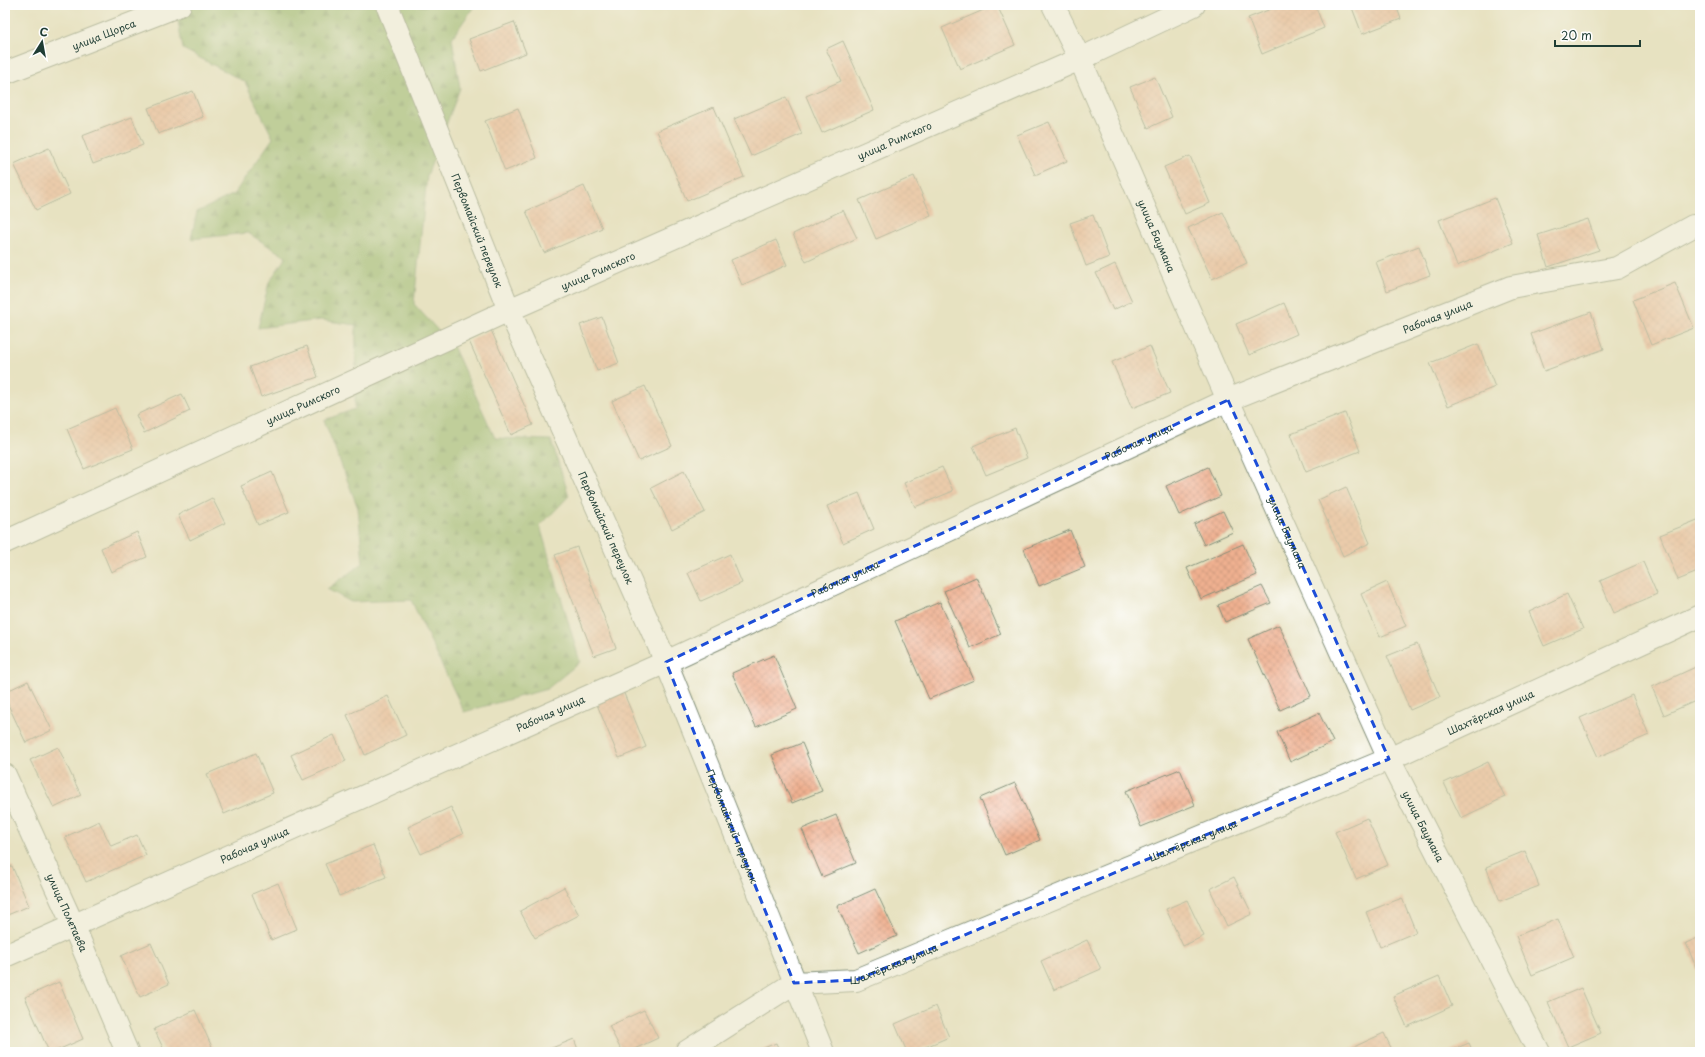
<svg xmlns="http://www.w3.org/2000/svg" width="1705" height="1057" viewBox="0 0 1705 1057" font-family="'Playpen Sans',sans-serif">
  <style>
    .forest { fill: url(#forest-firs); stroke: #587a50 }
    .building { fill: url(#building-cross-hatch) }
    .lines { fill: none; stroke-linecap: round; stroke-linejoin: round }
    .minor-casing { stroke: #83907a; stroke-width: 24 }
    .minor { stroke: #fff; stroke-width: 22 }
    .marked { fill: none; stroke: #1d4ed8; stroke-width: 3; stroke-dasharray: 8 5; stroke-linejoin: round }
    .labels { text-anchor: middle; stroke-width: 3.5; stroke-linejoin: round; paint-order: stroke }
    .street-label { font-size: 10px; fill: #1f3d34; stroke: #fff }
  </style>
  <defs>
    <pattern id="forest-firs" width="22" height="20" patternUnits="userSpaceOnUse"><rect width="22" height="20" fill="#90b66c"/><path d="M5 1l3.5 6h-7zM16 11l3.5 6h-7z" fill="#75955a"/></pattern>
    <pattern id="building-cross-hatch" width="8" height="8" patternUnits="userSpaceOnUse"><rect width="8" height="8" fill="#efb090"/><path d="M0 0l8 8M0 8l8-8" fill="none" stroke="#cc987d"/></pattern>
  </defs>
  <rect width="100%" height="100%" fill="#fff"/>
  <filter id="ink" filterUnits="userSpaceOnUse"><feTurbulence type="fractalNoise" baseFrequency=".025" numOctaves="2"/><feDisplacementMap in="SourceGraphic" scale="8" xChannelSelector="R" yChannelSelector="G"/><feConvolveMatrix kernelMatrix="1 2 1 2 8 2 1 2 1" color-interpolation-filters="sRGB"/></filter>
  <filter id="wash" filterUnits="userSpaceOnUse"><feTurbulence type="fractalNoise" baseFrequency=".012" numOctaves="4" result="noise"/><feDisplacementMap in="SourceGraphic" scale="16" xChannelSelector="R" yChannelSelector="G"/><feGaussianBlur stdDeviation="0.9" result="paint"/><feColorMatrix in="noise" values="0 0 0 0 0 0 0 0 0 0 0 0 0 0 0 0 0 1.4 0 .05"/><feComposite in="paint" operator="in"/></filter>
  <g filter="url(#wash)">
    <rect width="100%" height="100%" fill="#e7e2c1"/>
    <polygon class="forest" points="175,5 475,5 452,38 460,88 427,176 414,304 454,348 495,438 551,440 569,496 540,526 580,662 547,689 464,712 411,600 351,602 327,589 363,563 358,508 324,420 355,409 356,325 321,320 258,328 269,282 286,257 248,233 191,239 197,212 234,194 273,138 245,82 183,49"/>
    <g id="blocks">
      <g class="building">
        <polygon points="995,5 997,5 1015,45 960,69 942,28"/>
        <polygon points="1281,5 1315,5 1324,28 1262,54 1248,18"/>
        <polygon points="1351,5 1396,5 1401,19 1362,34"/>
        <polygon points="514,22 526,53 481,71 469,39"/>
        <polygon points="843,41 874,110 822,133 806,96 841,81 826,49"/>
        <polygon points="1155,77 1172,117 1148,128 1130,87"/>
        <polygon points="193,91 203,117 158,134 148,108"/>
        <polygon points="786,97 802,134 751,156 734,119"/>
        <polygon points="714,107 744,177 687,201 657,131"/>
        <polygon points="518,108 537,158 505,171 485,121"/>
        <polygon points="132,117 143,145 93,164 82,136"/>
        <polygon points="1049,122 1067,161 1035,175 1017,135"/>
        <polygon points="49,148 70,194 36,210 14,164"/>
        <polygon points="1190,156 1210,203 1185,214 1164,167"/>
        <polygon points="914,176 931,215 876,239 859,200"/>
        <polygon points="584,186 602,228 544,253 526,211"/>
        <polygon points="1495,198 1513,243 1457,266 1439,220"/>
        <polygon points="843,210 857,238 806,262 793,234"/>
        <polygon points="1223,212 1247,263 1212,279 1188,228"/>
        <polygon points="1093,215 1109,257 1086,266 1070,223"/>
        <polygon points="1588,219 1599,250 1548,267 1538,235"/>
        <polygon points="776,240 787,265 742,285 731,260"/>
        <polygon points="1419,246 1430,275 1387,291 1376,262"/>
        <polygon points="1115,264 1132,301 1113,310 1096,273"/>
        <polygon points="1675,283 1694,328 1651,345 1633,300"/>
        <polygon points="1284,303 1297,334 1249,355 1236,324"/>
        <polygon points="1591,312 1604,349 1544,371 1531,334"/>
        <polygon points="602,317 619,363 597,371 580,325"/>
        <polygon points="491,330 533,425 511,435 469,341"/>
        <polygon points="1478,344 1495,387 1448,406 1430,363"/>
        <polygon points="307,346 318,377 261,397 250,367"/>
        <polygon points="1150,346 1170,393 1132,408 1112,362"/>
        <polygon points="645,386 672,446 639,461 612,401"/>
        <polygon points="182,394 190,411 144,433 136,415"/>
        <polygon points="115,408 133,449 84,469 67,429"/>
        <polygon points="1345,413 1360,451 1306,472 1291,434"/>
        <polygon points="1015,428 1027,458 986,475 973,446"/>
        <polygon points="942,467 953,491 915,507 904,483"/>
        <polygon points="1208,467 1221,496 1179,515 1166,486"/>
        <polygon points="684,471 705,512 672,529 651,488"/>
        <polygon points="272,472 289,512 258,525 241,486"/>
        <polygon points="1346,487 1370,543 1343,556 1318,500"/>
        <polygon points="859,493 874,529 843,543 827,506"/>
        <polygon points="212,498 225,523 190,540 178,515"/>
        <polygon points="1223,511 1233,532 1204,545 1194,524"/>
        <polygon points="1700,519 1700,571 1678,580 1660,535"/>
        <polygon points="1070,530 1085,567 1039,586 1024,549"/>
        <polygon points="137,532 147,557 111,572 101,548"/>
        <polygon points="1243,544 1257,575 1201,599 1187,568"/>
        <polygon points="577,547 616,648 594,656 555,555"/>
        <polygon points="730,554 742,583 701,601 688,573"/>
        <polygon points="1643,562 1657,594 1614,613 1600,581"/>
        <polygon points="976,577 1001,634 970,648 944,591"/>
        <polygon points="1387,582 1406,626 1380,637 1361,594"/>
        <polygon points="1262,586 1271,603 1225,622 1218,605"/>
        <polygon points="1567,594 1583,629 1544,646 1529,612"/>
        <polygon points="940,602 974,680 929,699 895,621"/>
        <polygon points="1279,625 1311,696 1280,710 1248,639"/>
        <polygon points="1417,644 1440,697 1410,710 1387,656"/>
        <polygon points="774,655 797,709 756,727 732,673"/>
        <polygon points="1700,665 1700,699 1664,715 1652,687"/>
        <polygon points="28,681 52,730 26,743 5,698 5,692"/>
        <polygon points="623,691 646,747 619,758 596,702"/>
        <polygon points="1632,695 1649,735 1598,757 1580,718"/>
        <polygon points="388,696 406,735 365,755 347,715"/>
        <polygon points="1319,713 1333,742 1290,762 1277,732"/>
        <polygon points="334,735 346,761 303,780 291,755"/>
        <polygon points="802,743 822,791 792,803 772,755"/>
        <polygon points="58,747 81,795 54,808 30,760"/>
        <polygon points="256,753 273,793 224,814 207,774"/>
        <polygon points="1488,762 1505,797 1461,818 1444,783"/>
        <polygon points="1180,769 1195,805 1141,827 1126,791"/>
        <polygon points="1015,783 1040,840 1005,855 980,798"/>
        <polygon points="451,807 463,834 421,854 408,827"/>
        <polygon points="836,815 856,863 822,877 802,829"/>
        <polygon points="1367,818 1388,865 1356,879 1335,832"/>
        <polygon points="99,821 111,846 137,835 146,855 86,882 65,837"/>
        <polygon points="373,845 386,877 339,896 325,864"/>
        <polygon points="1525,851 1539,886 1500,901 1486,867"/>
        <polygon points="12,866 29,906 5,916 5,869"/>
        <polygon points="1234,877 1252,914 1227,926 1210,889"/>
        <polygon points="278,883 297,929 271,940 252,894"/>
        <polygon points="564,887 579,915 535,938 520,911"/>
        <polygon points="875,889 897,936 859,953 837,906"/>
        <polygon points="1402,898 1416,932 1380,947 1366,912"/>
        <polygon points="1187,900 1204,936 1183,946 1166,909"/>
        <polygon points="1558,919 1574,957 1532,975 1516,936"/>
        <polygon points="1700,937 1700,977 1686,943"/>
        <polygon points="1087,940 1101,969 1054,990 1041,961"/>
        <polygon points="151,943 169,984 140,997 121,956"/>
        <polygon points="1439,976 1452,1006 1407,1027 1393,996"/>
        <polygon points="59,982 83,1039 53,1052 49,1052 25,997"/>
        <polygon points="1581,988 1601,1033 1568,1047 1548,1002"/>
        <polygon points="936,1006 949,1037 914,1052 907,1052 895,1024"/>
        <polygon points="195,1010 212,1047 201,1052 165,1052 154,1029"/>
        <polygon points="644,1010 658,1038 628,1052 622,1052 609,1026"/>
        <polygon points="1384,1033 1393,1052 1343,1052"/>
        <polygon points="574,1039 579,1052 542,1052"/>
        <polygon points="776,1043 780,1052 754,1052"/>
        <polygon points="1469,1043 1473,1052 1447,1052"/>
      </g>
    </g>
  </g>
  <g filter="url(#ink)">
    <use href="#blocks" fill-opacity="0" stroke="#83907a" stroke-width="1"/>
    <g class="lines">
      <g class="minor-casing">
        <g id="minor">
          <path id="s1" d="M387 5 509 310 666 662 823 1052"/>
          <path id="s2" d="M1053 5 1080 59 1228 400 1389 759 1539 1052"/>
          <path id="s3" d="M5 73 180 5"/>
          <path id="s4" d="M5 542 509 310 1080 59 1194 5"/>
          <path id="s5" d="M5 775 74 927 127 1052"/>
          <path id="s6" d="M5 956 666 662 1228 400 1511 287 1617 268 1693 226"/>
          <path id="s7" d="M686 1052 794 983 856 980 1389 759 1700 616"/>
        </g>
      </g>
      <use href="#minor" class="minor"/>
    </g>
  </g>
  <path d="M0 0H1705V1057H0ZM1228 400 1389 759 856 980 794 983 666 662Z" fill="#e7e2c1" fill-opacity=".55" fill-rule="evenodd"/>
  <path class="marked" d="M1228 400 1389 759 856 980 794 983 666 662Z"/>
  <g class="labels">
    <g class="street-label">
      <text dy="4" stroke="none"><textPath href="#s3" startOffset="106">улица Щорса</textPath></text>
      <text dy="4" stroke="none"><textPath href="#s4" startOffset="976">улица Римского</textPath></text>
      <text dy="4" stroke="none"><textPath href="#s1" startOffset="243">Первомайский переулок</textPath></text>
      <text dy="4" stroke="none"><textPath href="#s2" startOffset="253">улица Баумана</textPath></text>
      <text dy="4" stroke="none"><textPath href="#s4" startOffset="652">улица Римского</textPath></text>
      <text dy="4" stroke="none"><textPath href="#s6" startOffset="1569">Рабочая улица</textPath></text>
      <text dy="4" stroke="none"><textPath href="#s4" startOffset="328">улица Римского</textPath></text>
      <text dy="4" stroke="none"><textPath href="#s6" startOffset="1245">Рабочая улица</textPath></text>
      <text dy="4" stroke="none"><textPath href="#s1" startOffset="567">Первомайский переулок</textPath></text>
      <text dy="4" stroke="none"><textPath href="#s2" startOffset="577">улица Баумана</textPath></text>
      <text dy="4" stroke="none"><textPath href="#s6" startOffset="921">Рабочая улица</textPath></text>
      <text dy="4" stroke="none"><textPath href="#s7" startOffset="879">Шахтёрская улица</textPath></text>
      <text dy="4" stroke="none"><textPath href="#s6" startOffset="597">Рабочая улица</textPath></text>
      <text dy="4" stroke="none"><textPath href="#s1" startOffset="891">Первомайский переулок</textPath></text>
      <text dy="4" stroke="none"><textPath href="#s2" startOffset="901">улица Баумана</textPath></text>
      <text dy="4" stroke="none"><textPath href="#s7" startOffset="555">Шахтёрская улица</textPath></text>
      <text dy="4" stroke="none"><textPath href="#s6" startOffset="273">Рабочая улица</textPath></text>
      <text dy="4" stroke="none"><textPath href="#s5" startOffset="151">улица Полетаева</textPath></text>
      <text dy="4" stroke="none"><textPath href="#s7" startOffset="231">Шахтёрская улица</textPath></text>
    </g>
  </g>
  <rect width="1705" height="1057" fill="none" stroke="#fff" stroke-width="20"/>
  <g transform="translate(42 42) rotate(11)" stroke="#ffffff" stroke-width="3" paint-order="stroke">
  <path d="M0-3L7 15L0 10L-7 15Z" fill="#1f3d34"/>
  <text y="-6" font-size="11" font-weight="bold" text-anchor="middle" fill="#1f3d34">С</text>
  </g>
  <path d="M1555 40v6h85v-6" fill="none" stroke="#1f3d34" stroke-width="2"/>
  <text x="1561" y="40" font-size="12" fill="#1f3d34" stroke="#ffffff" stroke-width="3" paint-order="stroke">20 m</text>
</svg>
